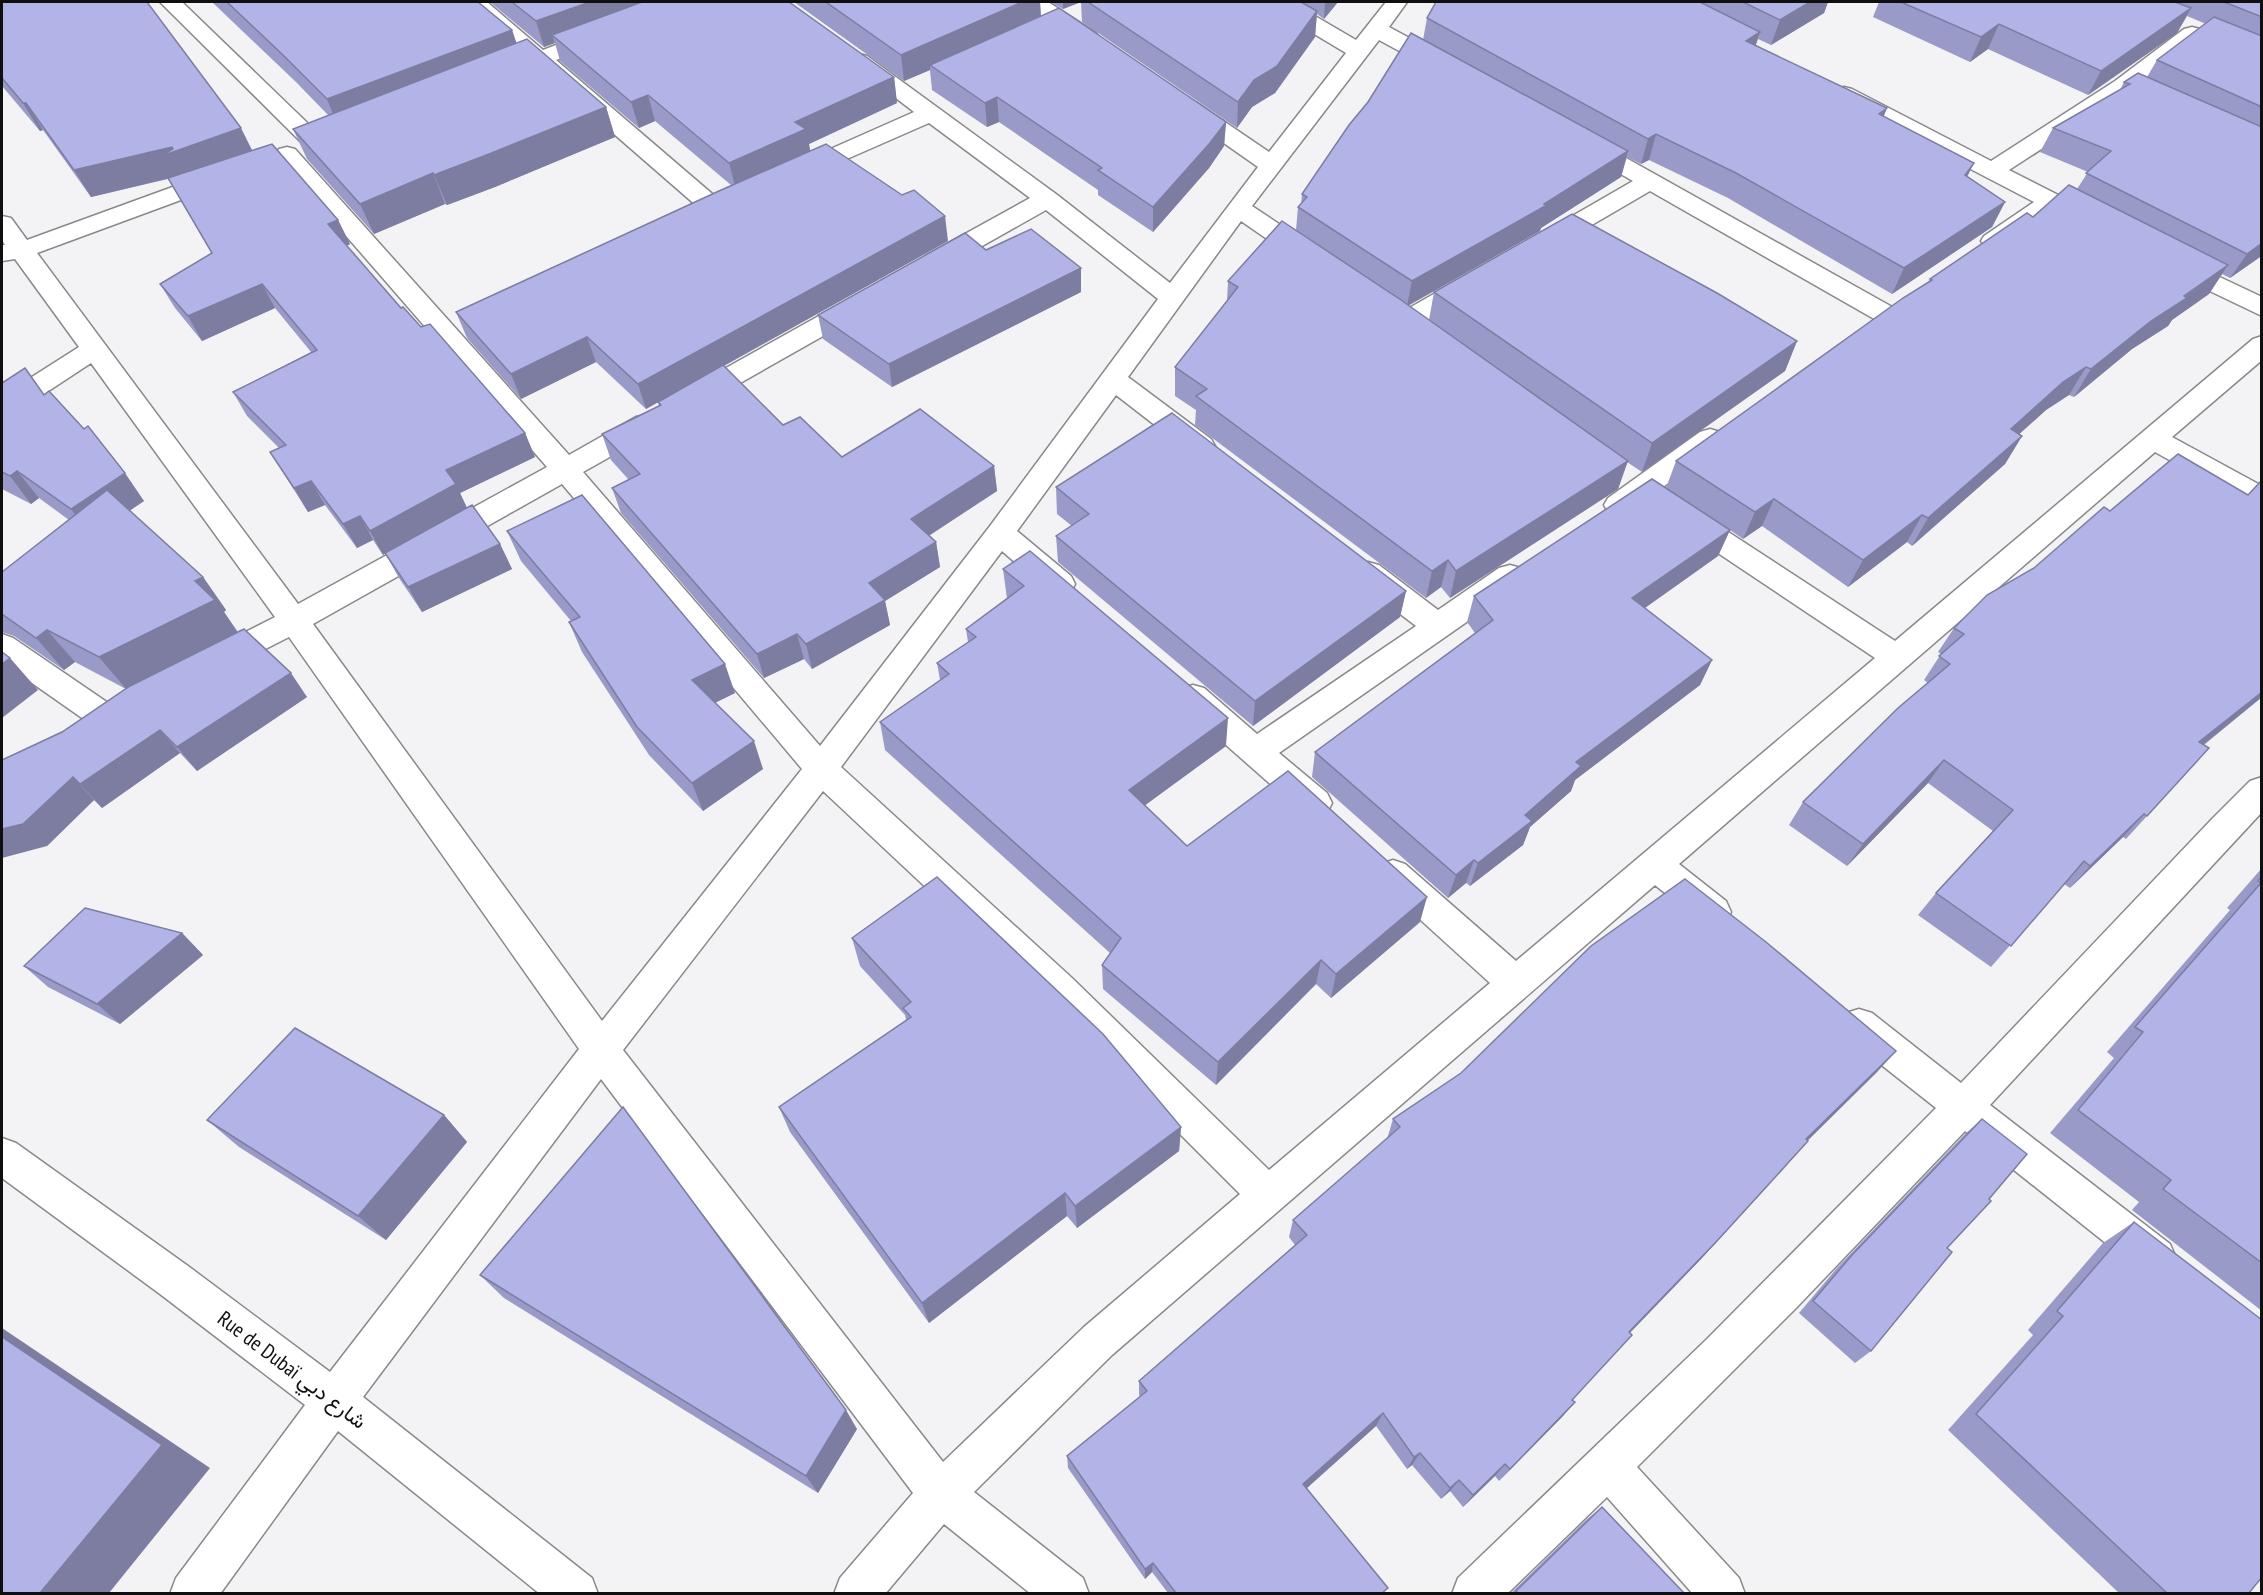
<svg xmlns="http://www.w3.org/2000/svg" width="2263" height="1595" viewBox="0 0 2263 1595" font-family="'PT Sans Narrow',Vazirmatn,sans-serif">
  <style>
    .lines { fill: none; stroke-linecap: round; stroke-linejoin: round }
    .minor-casing { stroke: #89898b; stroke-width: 3 }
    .minor { fill: #fff; fill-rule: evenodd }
    .wall { fill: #999ac7 }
    .shaded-wall { fill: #7d7da2 }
    .building { fill: #b2b3e7; stroke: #7d7da2; stroke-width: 1.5 }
    .labels { text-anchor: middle; stroke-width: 6; stroke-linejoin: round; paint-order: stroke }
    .near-street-label { font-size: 21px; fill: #0f0f10; stroke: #fff }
  </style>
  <rect width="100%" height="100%" fill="#f3f3f5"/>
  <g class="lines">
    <g class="minor-casing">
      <g id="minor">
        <polygon points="160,2 182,2 324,139 328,144 324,149 316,151 308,149"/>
        <polygon points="464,2 487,2 543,50 590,32 598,30 606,32 609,37 606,42 556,60 724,204 727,209 724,214 715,216 706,214 537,67 506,78 498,76 495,71 498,66 525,56"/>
        <polygon points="1023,2 1048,2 1096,33 1099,38 1096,43 1088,45 1080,43 1026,7"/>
        <path d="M1267 2H1291L1356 40 1386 2H1407L1389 27 1452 61 1455 66 1452 71 1444 73 1436 71 1379 40 1252 206 1318 250 1322 256 1318 262 1309 264 1300 262 1241 221 1128 377 1211 439 1215 446 1211 453 1201 456 1191 453 1116 395 1017 531 1071 576 1075 584 1071 592 1060 595 1049 592 1002 551 841 767 1072 978 1269 1170 1490 983 1381 884 1376 874 1381 864 1393 860 1405 864 1516 961 1875 658 1676 525 1672 518 1676 511 1686 508 1696 511 1895 641 2253 339 2262 336V360L2172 437 2262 486V509L2252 506 2155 452 1679 864 1726 901 1731 912 1726 923 1714 927 1702 923 1655 885 1112 1355 974 1492 1083 1578 1089 1594H1031L944 1524 885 1594H834L840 1578 913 1493 601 1079 363 1397 592 1578 598 1594H540L338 1431 220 1594H170L176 1578 305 1405 160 1294 2 1178V1138L16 1143 188 1266 330 1372 579 1049 289 637 226 669 215 673 204 669 199 661 204 653 275 617 91 363 12 415 2 417V396L79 347 15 259 2 261V245H5L2 240V216L11 218 27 240 211 173 219 171 227 173 231 178 227 183 37 253 298 604 547 467 275 154 279 149 287 147 295 149 569 455 636 417 646 415 656 417 660 424 656 431 583 472 820 746 990 526 1158 299 1046 210 943 268 934 270 925 268 921 262 925 256 1030 198 929 123 808 176 800 178 792 176 788 171 792 166 914 112 848 61 851 56 859 54 867 56 1056 194 1170 283 1258 167 1181 113 1178 108 1181 103 1189 101 1197 103 1269 152 1346 53 1269 7ZM562 484 802 769 602 1021 313 624ZM823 791 1046 1000 1240 1194 1084 1327 943 1462 623 1050Z"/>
        <polygon points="2192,27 2200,29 2203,34 2200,39 2131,91 2009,170 2076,204 2079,209 2076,214 2067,216 2052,211 2002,246 1993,249 1984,246 1981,241 1984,236 2034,202 1836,99 1833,94 1836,89 1844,87 1852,89 1991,161 2115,81 2184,29"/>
        <polygon points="1586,138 1594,140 1894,308 1898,314 1894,320 1885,322 1876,320 1650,191 1554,247 1545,250 1536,247 1533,242 1536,237 1633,181 1578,150 1574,145 1578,140"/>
        <polygon points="2175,256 2262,297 2262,316 2166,270 2162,264 2166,258"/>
        <polygon points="1469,277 1478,279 1482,285 1478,291 1415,327 1406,329 1397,327 1393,321 1397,315 1460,279"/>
        <polygon points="860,296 869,298 873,304 869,310 703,404 693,407 683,404 679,398 683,392 851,298"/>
        <polygon points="1710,429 1720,432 1724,439 1720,446 1628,512 1618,515 1608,512 1604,505 1608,498 1700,432"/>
        <polygon points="1368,562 1379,565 1438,610 1499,568 1510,565 1521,568 1525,576 1521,584 1279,753 1327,793 1332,803 1327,813 1315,817 1303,813 1182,706 1177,697 1182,688 1193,685 1204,688 1257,734 1416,626 1357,581 1353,573 1357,565"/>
        <polygon points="2,634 13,638 114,707 119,716 114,725 103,729 92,725 2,662"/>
        <polygon points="2262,777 2262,812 1990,1105 2170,1244 2176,1258 2170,1272 2156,1278 2142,1272 1965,1131 1797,1307 1637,1467 1739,1578 1745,1594 1693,1594 1607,1497 1507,1594 1452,1594 1458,1578 1707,1339 1936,1108 1846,1037 1841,1025 1846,1013 1859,1009 1872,1013 1961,1083 2212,819 2250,781"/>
      </g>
    </g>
    <use href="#minor" class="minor"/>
  </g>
  <g class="wall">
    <polygon points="2,2 252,150 338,220 350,244 347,246 401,308 421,327 525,433 535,457 460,493 467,508 500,544 512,569 422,612 399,578 385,553 383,555 373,540 357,548 325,505 308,512 270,452 279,448 247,416 233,392 311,352 275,308 202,341 175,308 160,284 212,253 168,179 91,197 43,130 40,131 2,86"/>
    <polygon points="212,2 478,2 512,30 516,43 606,107 615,137 495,187 447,205 445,204 374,234 307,159 293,129 328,115 296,82"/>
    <polygon points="490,2 789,2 894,77 897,103 809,144 810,151 948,241 724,366 783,425 842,457 994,466 997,491 929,535 936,542 940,567 885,601 890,625 812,669 804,659 764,678 621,513 612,488 629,480 611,460 602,434 659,406 658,402 646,409 596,362 521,399 467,338 456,312 731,185 655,121 639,128 560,61 555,43 544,47"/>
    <polygon points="794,2 1040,2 1041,16 1226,122 1224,146 1209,168 1153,232 1098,195 1098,190 999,122 987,127 932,90 930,70 904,81"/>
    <polygon points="1050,2 1338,2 1324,19 1317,14 1315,37 1275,93 1252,107 1237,128 1082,22 1081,2 1063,9"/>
    <polygon points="1436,2 1828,2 1824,13 1771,45 1758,39 1756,45 1884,116 1967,176 2005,202 1992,227 1892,294 1728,198 1649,160 1641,164 1627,157 1621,177 1541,228 1540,231 1408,306 1429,320 1434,292 1797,341 1785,371 1642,472 1627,462 1618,489 1450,598 1441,587 1426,598 1195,425 1196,410 1175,396 1175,367 1227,301 1228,281 1296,230 1298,207 1301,204 1302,194 1423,40 1427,18"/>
    <polygon points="1879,2 2262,2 2262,257 2260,257 2230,278 2222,274 2209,294 2172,320 2168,326 2132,349 2074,397 2069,395 2046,410 2019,434 2022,436 2005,464 1912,546 1907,542 1848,587 1762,526 1743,539 1730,530 1718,556 1645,608 1712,660 1700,685 1575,780 1571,791 1530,827 1523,845 1470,886 1466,883 1448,898 1312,777 1315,752 1475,633 1467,622 1474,596 1666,488 1676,461 1928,283 1930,279 2077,189 2088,172 2040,152 2053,128 2120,90 2124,82 2147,77 2157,60 2206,24 2187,16 2177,33 2088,95 1988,49 1970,62 1873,17"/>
    <polygon points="986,250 1081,292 892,387 823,339 818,315"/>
    <polygon points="2,383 45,394 144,501 129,511 203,577 226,610 224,612 238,632 307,697 197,771 180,753 102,808 94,800 47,846 62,732 126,689 75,662 64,670 14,636 2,632 2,572 69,520 39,498 31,504 2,489"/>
    <polygon points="2262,480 2262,697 2204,745 2147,816 2126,839 2123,837 2070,888 2064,884 1991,967 1918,915 1936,893 1993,831 1928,783 1847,866 1789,825 1803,802 1928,683 1924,680 1941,654 1938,652 1954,628 2110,511 2248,495"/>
    <polygon points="1056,487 1406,591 1400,617 1253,726 1058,562 1056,536 1072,526 1057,514"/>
    <polygon points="507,531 735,693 715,703 763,769 703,811 649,755 582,652 569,622 571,621 521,561"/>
    <polygon points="1003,569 1226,746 1145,805 1187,846 1420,922 1331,998 1316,984 1216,1085 1103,989 1102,965 1110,953 885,750 880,722 940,680 937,663 968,642 966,629 1007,599"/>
    <polygon points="2262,868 2262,1311 2132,1210 2139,1202 2050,1133 2114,1058 2107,1052 2230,910 2227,908"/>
    <polygon points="182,933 203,955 120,1024 48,987 24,966"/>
    <polygon points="852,938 1181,1127 1179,1151 1077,1228 1067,1216 929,1323 790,1132 779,1107 906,1020 905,1015 860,966"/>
    <polygon points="1878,1071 1808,1140 1701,1259 1630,1333 1573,1400 1563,1416 1499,1481 1495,1476 1463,1507 1450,1491 1441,1499 1412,1465 1407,1469 1376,1426 1307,1488 1383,1593 1168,1593 1152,1572 1145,1579 1068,1468 1067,1456 1140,1396 1139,1395 1139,1381 1295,1245 1289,1237 1293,1220 1387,1139 1393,1119"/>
    <polygon points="444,1115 467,1142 386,1240 239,1147 207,1120"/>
    <polygon points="1982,1119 1947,1248 1871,1351 1855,1363 1799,1313 1837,1268 1965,1134"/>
    <polygon points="2134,1222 2249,1593 2119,1593 1948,1430 2033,1335 2028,1330 2103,1243"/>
    <polygon points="480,1275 857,1429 818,1493 504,1298"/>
    <polygon points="1602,1507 1684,1593 1511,1593 1586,1520"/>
  </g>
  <g class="shaded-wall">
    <polygon points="590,2 666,2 552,35 555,43 544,47 536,21"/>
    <polygon points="1022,2 1040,2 1041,20 930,65 930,70 904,81 901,55"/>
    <polygon points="1063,2 1081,2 1063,9"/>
    <polygon points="1325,2 1338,2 1324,19"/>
    <polygon points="1810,2 1828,2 1824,13 1771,45 1780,20"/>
    <polygon points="2191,8 2177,33 2088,95 2101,71"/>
    <polygon points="1317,11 1315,37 1275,93 1252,107 1237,128 1238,102 1254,80"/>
    <polygon points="1999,24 1988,49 1970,62 1981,37"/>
    <polygon points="512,30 521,56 338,126 327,99"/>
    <polygon points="1760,32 1751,58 1746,41"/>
    <polygon points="894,77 897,103 809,144 811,156 736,189 729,163 795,122"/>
    <polygon points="648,95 655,121 639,128 631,102"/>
    <polygon points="997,97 999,122 987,127 985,103"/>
    <polygon points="23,103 26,103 43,130 40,131"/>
    <polygon points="606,107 615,137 495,187 447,205 434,175"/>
    <polygon points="1887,108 1877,134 1879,114"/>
    <polygon points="1226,122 1224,146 1209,168 1153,232 1153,207"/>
    <polygon points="241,128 255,156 170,178 91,197 74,170"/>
    <polygon points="1656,134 1649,160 1641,164 1648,139"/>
    <polygon points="1628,151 1621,177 1541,228 1540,231 1407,306 1412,281 1544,204"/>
    <polygon points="1974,163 1961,189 1965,175"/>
    <polygon points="433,173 445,204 374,234 360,204"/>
    <polygon points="2005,202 1992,227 1892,294 1904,268"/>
    <polygon points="945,216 948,241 646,409 638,384"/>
    <polygon points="338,220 350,244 340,249 328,224"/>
    <polygon points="2262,243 2262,255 2260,257 2230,278 2247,254"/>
    <polygon points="2228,265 2209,294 2172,320 2168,326 2132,349 2074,397 2091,369 2151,321"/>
    <polygon points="1081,268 1081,292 892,387 889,364"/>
    <polygon points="262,284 275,308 202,341 188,316"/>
    <polygon points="587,337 596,362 521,399 511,374"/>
    <polygon points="1797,341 1785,371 1642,472 1652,443"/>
    <polygon points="2086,367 2069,395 2046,410 1994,457 2011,429 2063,382"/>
    <polygon points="525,433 535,457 460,493 467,508 383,555 370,531 446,470"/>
    <polygon points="2022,436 2005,464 1912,546 1928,518"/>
    <polygon points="1628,461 1618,489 1450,598 1456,571"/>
    <polygon points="994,466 997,491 915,545 911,519"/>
    <polygon points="17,471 39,498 31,504 10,476"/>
    <polygon points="125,473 144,501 92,536 71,509"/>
    <polygon points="311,481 325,505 308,512 294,488"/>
    <polygon points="1774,499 1762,526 1743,539 1755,512"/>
    <polygon points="1922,515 1907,542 1848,587 1863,560"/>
    <polygon points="360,516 373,540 357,548 343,524"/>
    <polygon points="1730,530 1718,556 1622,624 1632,598"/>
    <polygon points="936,542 940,567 885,601 890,625 812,669 806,644 869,583"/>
    <polygon points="500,544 512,569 422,612 408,587"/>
    <polygon points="1448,560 1441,587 1426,598 1432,571"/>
    <polygon points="203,577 226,610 224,612 238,633 126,689 99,657 195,581"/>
    <polygon points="1406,591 1400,617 1253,726 1255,701"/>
    <polygon points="47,630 75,662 64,670 36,638"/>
    <polygon points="797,634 804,659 764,678 757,654"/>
    <polygon points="10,658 38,690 2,718 2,664"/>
    <polygon points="1712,660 1700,685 1575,780 1571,791 1530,827 1523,845 1470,886 1478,863 1576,762"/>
    <polygon points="725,664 735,693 702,709 692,680"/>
    <polygon points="291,673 307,697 197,771 177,747"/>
    <polygon points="2262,692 2262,697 2178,765 2199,742"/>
    <polygon points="1228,718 1226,746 1129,817 1129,790"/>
    <polygon points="160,730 180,753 102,808 80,784"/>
    <polygon points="754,741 763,769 703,811 692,783"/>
    <polygon points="1944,760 1928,783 1847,866 1863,844"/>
    <polygon points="73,777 94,800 47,846 2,858 2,829"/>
    <polygon points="2144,814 2123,837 2070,888 2090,866"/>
    <polygon points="1474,860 1466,883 1448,898 1456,875"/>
    <polygon points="1427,897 1420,922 1331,998 1336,974"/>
    <polygon points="182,933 203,955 120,1024 97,1004"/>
    <polygon points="1321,960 1316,984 1216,1085 1218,1062"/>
    <polygon points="1896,1051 1878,1071 1790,1158 1806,1139"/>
    <polygon points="444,1115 467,1142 386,1240 358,1216"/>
    <polygon points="1181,1127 1179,1151 1077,1228 1075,1206"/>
    <polygon points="1792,1160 1701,1259 1616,1347 1629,1332"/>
    <polygon points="1065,1193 1067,1216 929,1323 922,1303"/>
    <polygon points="2,1328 210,1468 109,1593 40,1593 2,1337"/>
    <polygon points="1575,1402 1563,1416 1499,1481 1510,1469"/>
    <polygon points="846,1410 857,1429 818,1493 806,1476"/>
    <polygon points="1383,1413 1376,1426 1298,1496 1303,1484"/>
    <polygon points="1420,1453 1412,1465 1407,1469 1414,1457"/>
    <polygon points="1505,1464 1495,1476 1463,1507 1473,1495"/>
    <polygon points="1459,1480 1450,1491 1441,1499 1450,1488"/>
    <polygon points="1153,1563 1152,1572 1145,1579 1145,1569"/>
  </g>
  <g class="building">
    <polygon points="2,2 147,2 241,128 159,157 173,149 172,147 74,170 26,103 23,103 2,78"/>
    <polygon points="227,2 478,2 512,30 327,99 284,56"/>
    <polygon points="512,2 590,2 536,21"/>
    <polygon points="642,2 789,2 894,77 795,122 806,129 729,163 648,95 631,102 552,35"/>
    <polygon points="826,2 1022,2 901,55"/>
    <polygon points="1088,2 1301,2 1317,11 1277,66 1254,80 1238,102"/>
    <polygon points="1436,2 1700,2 1760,32 1746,41 1887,108 1879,114 1974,163 1965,175 2005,202 1904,268 1736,173 1656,134 1648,139 1427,18"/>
    <polygon points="1743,2 1810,2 1780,20"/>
    <polygon points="1901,2 2175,2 2191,8 2101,71 1999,24 1981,37"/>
    <polygon points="2224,2 2262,2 2262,17"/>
    <polygon points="1059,8 1226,122 1210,143 1153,207 1098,170 1102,168 997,97 985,103 930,65"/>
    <polygon points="2214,17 2262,36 2262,107 2157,60"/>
    <polygon points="1411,33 1628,151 1544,204 1547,205 1412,281 1298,207 1307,197 1302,194 1349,125 1368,102"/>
    <polygon points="527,39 606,107 484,156 434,175 433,173 360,204 293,129"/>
    <polygon points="2138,73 2262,127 2262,243 2247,254 2086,173 2111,151 2053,128 2130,84 2124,82"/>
    <polygon points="272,144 338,220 328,224 401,308 403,307 421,327 430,324 525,433 446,470 456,484 370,531 360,516 343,524 311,481 294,488 270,452 286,445 233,392 317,350 262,284 188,316 160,284 212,253 168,178"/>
    <polygon points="826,144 902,195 914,190 945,216 638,384 587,337 511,374 456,312 719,191"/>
    <polygon points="2069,185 2228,265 2184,296 2187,298 2151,321 2091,369 2086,367 2063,382 2011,429 2022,436 1928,518 1922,515 1863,560 1774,499 1755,512 1676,461 1903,298 1932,280 1930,279 2027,213 2033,217"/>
    <polygon points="1572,214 1717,293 1797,341 1652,443 1434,292"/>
    <polygon points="1282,221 1401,300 1628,461 1456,571 1448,560 1432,571 1196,396 1207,389 1175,367 1238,287 1228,281"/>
    <polygon points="1031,229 1081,268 889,364 818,315 965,233 986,250"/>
    <polygon points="723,365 783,425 800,417 842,457 920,409 994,466 911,519 936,542 869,583 885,600 806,644 797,634 757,654 612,488 640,474 602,434 661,405 658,402"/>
    <polygon points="25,368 44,395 49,391 84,429 88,426 125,473 71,509 17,471 10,476 2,472 2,383"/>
    <polygon points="1172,413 1406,591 1255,701 1056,536 1089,514 1056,487"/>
    <polygon points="2178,454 2248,495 2262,480 2262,692 2199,742 2209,748 2147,816 2144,814 2090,866 2084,861 2011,946 1936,893 2013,810 1944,760 1863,844 1803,802 1898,708 1950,664 1939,656 1964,634 1954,628 1987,595 2034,568 2104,507 2110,511"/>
    <polygon points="1652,479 1730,530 1632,598 1712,660 1576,762 1581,766 1525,815 1532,821 1478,863 1474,860 1456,875 1315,752 1493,620 1474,596"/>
    <polygon points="107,490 203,577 195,581 215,600 99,657 47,630 36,638 2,614 2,572"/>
    <polygon points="582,495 725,664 692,680 754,741 692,783 637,727 569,622 580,617 507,531"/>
    <polygon points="472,505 500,544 408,587 385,553"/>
    <polygon points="1030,551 1228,718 1129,790 1187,846 1288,771 1427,897 1336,974 1321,960 1218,1062 1102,965 1121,938 880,722 949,674 937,663 976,637 966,629 1024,586 1003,569"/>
    <polygon points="244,629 291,673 177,747 160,730 80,784 73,777 23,824 2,829 2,760 62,732 130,686"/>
    <polygon points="2,652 10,658 2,664"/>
    <polygon points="2262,876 2262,1263 2163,1189 2171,1180 2078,1110 2143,1032 2135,1027 2261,883 2258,881"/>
    <polygon points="937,877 1103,1034 1181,1127 1075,1206 1065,1193 922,1303 779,1107 911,1017 903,1008 911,1002 852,938"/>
    <polygon points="1685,879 1766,942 1896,1051 1806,1139 1808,1141 1716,1242 1629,1332 1632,1335 1572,1400 1575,1402 1510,1469 1505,1464 1473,1495 1459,1480 1450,1488 1420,1453 1414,1457 1383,1413 1303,1484 1388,1588 1382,1593 1176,1593 1153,1563 1145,1569 1067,1456 1147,1391 1139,1381 1307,1235 1293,1220 1400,1127 1393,1119 1461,1073 1591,946"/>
    <polygon points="85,908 182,933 97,1004 24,966"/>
    <polygon points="295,1028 444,1115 358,1216 207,1120"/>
    <polygon points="623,1107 846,1410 806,1476 480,1275"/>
    <polygon points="1982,1119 2027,1154 1989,1199 1991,1201 1947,1248 1952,1252 1871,1351 1813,1301 1852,1255"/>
    <polygon points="2134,1222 2262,1320 2262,1577 2249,1593 2167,1593 1976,1414 2063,1316 2057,1311"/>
    <polygon points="2,1337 162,1445 40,1593 2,1593"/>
    <polygon points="1602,1507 1684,1593 1518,1593 1516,1591"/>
  </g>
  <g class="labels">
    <g class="near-street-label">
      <text transform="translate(292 1370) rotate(37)" y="7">Rue de Dubaï شارع دبي</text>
    </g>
  </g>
  <rect width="2263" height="1595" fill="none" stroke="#0f0f10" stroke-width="6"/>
</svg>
